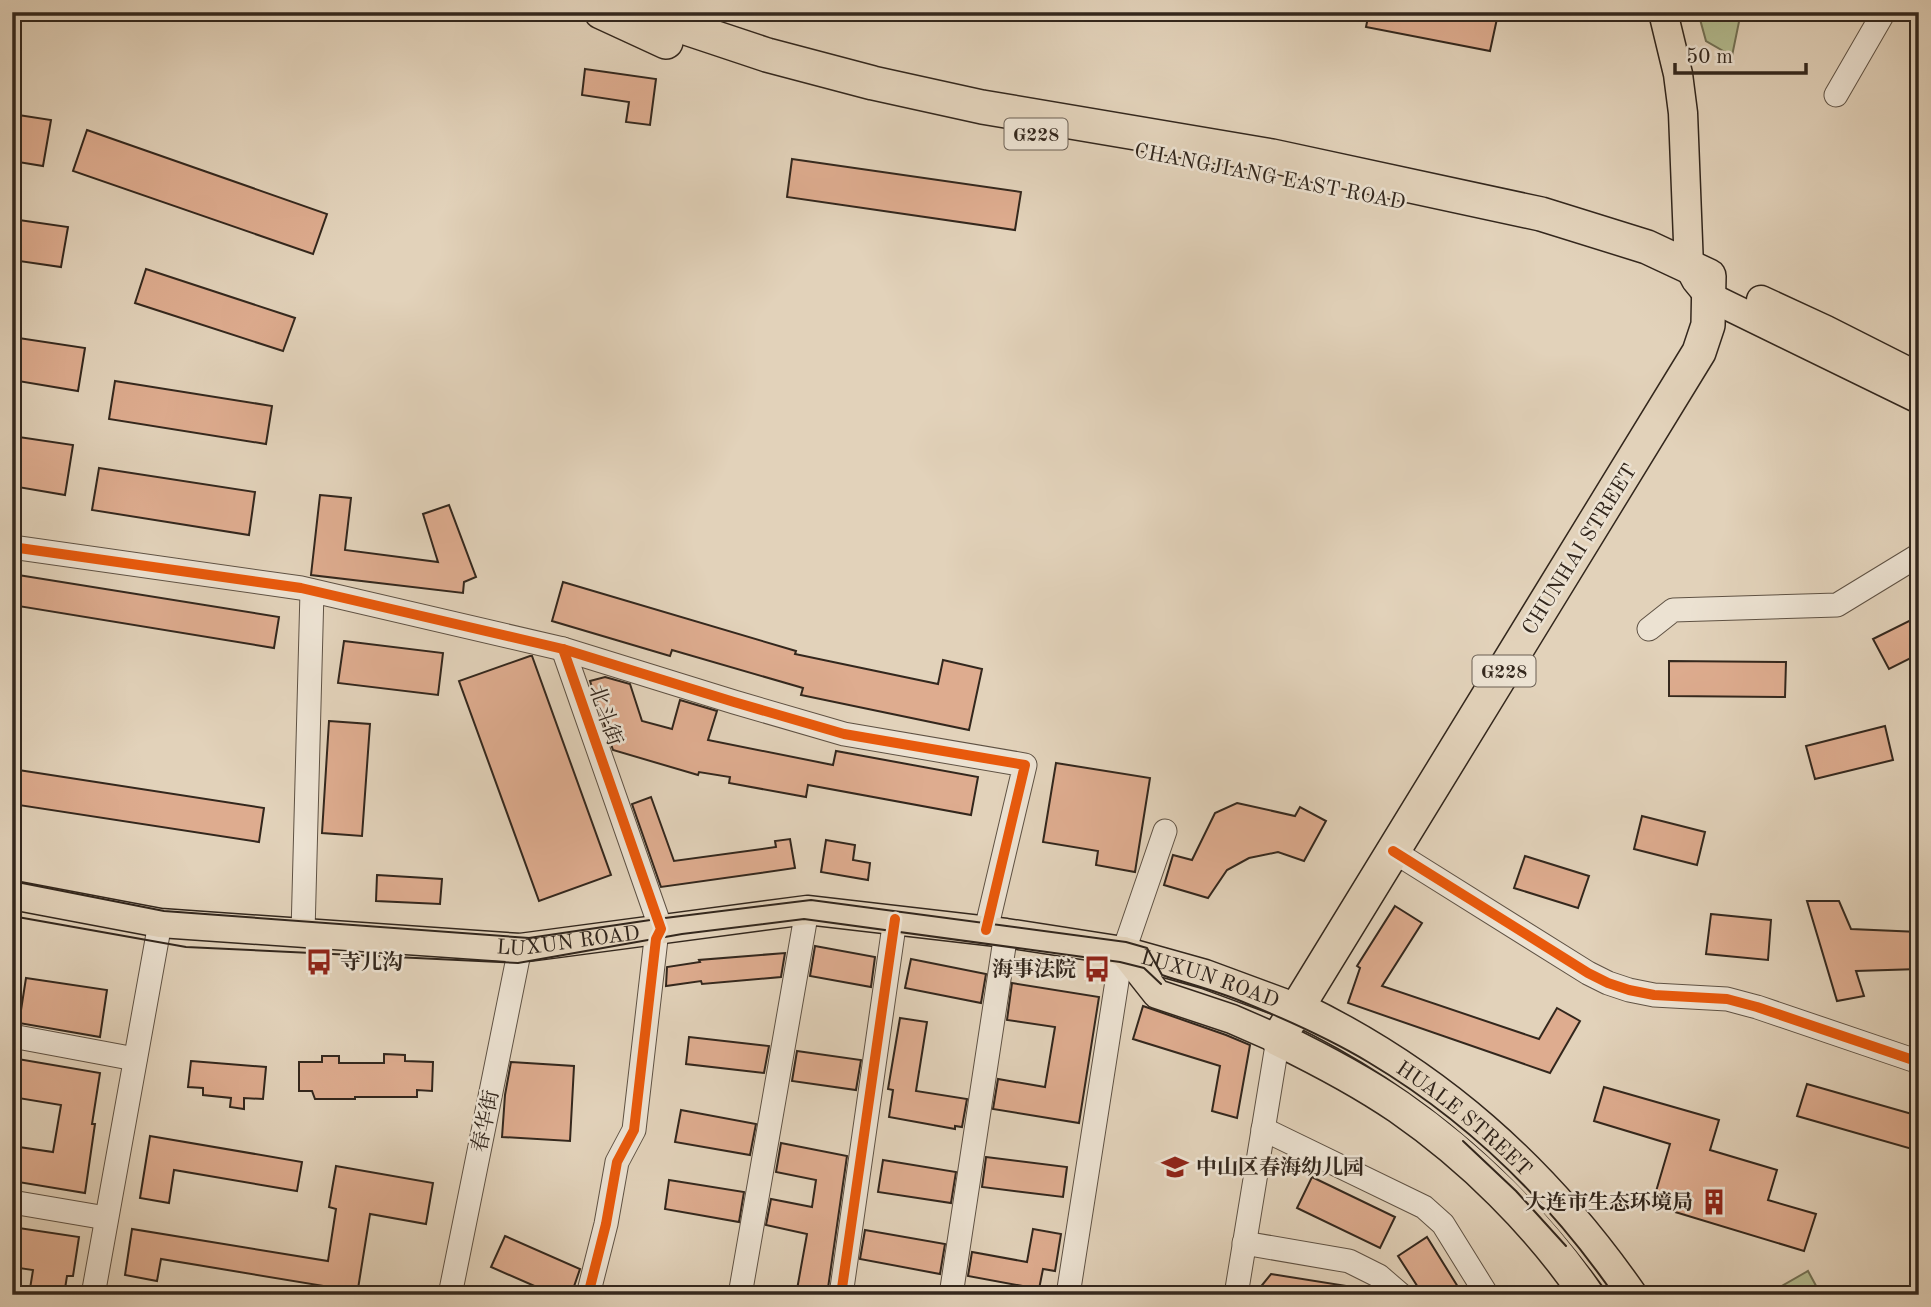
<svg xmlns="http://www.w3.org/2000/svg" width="1931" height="1307" viewBox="0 0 1931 1307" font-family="'Old Standard TT','Noto Serif SC',serif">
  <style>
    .green { fill: #b3bc90; stroke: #737256; stroke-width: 2 }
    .building { fill: #deac8f; stroke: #33271d; stroke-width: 2 }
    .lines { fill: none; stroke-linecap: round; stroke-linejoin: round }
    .minor-casing { stroke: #5f5244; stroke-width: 25 }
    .major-casing { stroke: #33271d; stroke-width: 31 }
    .highway-casing { stroke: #33271d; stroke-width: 36 }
    .minor { stroke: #ece2d2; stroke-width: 23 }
    .major { stroke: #e2d2ba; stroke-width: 28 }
    .highway { stroke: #e2d2ba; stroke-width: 33 }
    .tram { stroke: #33271d; stroke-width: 2 }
    .cycleway-casing { stroke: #ece2d2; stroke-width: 15 }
    .cycleway { stroke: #e8590c; stroke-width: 10 }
    .labels { text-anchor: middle; stroke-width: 5; stroke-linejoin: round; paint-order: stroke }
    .shield { fill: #ece2d2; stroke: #6a5f53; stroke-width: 2 }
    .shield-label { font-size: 19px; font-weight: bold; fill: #33271d }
    .street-label { font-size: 21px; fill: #33271d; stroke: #ece2d2 }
    .poi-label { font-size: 21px; font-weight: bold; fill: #33271d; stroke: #ece2d2; text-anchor: start }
  </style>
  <rect width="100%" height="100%" fill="#e2d2ba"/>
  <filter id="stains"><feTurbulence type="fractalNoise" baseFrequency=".00286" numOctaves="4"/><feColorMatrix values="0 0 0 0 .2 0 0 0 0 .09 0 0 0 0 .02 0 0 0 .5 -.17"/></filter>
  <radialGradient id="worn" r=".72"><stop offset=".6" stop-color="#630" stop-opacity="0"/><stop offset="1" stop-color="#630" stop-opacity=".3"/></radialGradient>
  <g class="green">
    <polygon points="1698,12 1741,12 1732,56 1706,41"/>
    <polygon points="1808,1271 1821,1295 1766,1295"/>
  </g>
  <g class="building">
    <polygon points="1369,12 1486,12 1498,14 1490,51 1366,27"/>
    <polygon points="585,69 656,79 650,125 626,122 629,102 582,95"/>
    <polygon points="12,114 51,120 43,166 12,161"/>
    <polygon points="87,130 327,214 313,254 73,171"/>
    <polygon points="792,159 1021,192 1015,230 787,197"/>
    <polygon points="12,219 68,227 61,267 12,260"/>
    <polygon points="146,269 295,318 283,351 135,303"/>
    <polygon points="12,337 85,348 78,391 12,380"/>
    <polygon points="115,381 272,406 266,444 109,419"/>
    <polygon points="12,436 73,445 65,495 12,486"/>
    <polygon points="99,468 255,492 249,535 92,510"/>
    <polygon points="320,495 351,498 345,550 438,562 423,514 449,505 476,577 464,582 463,593 311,575"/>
    <polygon points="12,574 279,617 274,648 12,605"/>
    <polygon points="563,582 796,651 795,654 938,684 943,660 982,669 969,730 801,695 803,688 672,650 670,656 552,621"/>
    <polygon points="1919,616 1919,654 1889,669 1873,639"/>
    <polygon points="344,641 443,653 438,695 338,683"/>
    <polygon points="530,656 532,656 611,875 539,901 459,681"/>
    <polygon points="1669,661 1786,662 1785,697 1669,696"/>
    <polygon points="605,677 630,684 642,721 672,729 680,700 717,711 708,740 833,765 836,751 978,777 971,815 808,785 806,797 729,783 730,777 699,772 698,775 613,750 590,681"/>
    <polygon points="329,721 370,724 362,836 322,833"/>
    <polygon points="1885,726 1893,760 1815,779 1806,746"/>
    <polygon points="1056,763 1150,778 1135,872 1096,865 1098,851 1043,842"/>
    <polygon points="12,769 264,808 259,842 12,804"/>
    <polygon points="651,797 674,861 776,847 775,841 790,839 795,868 661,887 632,804"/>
    <polygon points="1237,803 1295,816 1300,807 1326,821 1304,861 1278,852 1249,858 1227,870 1208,898 1164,885 1173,855 1192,860 1215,813"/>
    <polygon points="1642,816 1705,832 1697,865 1634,849"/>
    <polygon points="826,840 855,845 853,860 870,863 868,880 821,872"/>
    <polygon points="1525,856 1589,876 1578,908 1514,888"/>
    <polygon points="377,875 442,879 440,904 376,901"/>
    <polygon points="1807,901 1839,901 1851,929 1919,932 1919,969 1856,971 1864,996 1837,1001"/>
    <polygon points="1395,906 1422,923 1382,986 1539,1039 1557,1008 1580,1021 1550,1073 1348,1003 1360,968 1357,966"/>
    <polygon points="1711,914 1771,920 1768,960 1706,954"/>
    <polygon points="815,946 875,957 871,987 810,976"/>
    <polygon points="785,953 781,977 702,984 701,981 666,986 667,967 700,962 699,960"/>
    <polygon points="911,959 986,974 981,1003 905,988"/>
    <polygon points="26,978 107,990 100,1037 19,1023"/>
    <polygon points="1012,983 1099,997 1079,1123 993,1109 998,1079 1045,1087 1055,1027 1007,1020"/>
    <polygon points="1143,1006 1226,1035 1250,1045 1237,1118 1212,1111 1220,1066 1133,1039"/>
    <polygon points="900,1018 927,1022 916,1091 967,1099 962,1127 955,1126 955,1129 889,1117 893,1090 888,1089"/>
    <polygon points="689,1037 769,1046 764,1073 686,1064"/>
    <polygon points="797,1051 861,1060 856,1090 792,1081"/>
    <polygon points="384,1054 405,1055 405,1061 433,1062 432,1091 417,1090 417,1097 355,1097 355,1099 315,1099 312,1091 299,1091 299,1062 322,1062 322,1056 339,1056 339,1063 384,1063"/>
    <polygon points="12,1058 100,1073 92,1124 95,1124 85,1193 12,1181 12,1146 53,1152 61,1105 12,1097"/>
    <polygon points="191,1061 266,1067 263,1099 244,1098 244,1109 230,1107 231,1098 203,1095 203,1088 188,1087"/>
    <polygon points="511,1062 574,1066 570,1141 502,1137 505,1095"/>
    <polygon points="1807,1084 1919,1116 1919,1151 1797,1116"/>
    <polygon points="1604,1087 1719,1120 1710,1150 1777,1170 1768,1200 1816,1214 1804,1251 1652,1205 1670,1144 1594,1121"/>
    <polygon points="681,1110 756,1124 750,1155 675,1142"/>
    <polygon points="150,1136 302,1162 297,1191 174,1170 169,1203 140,1198"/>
    <polygon points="781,1143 847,1156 827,1295 796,1295 807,1234 766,1225 771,1199 812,1207 816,1180 776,1172"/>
    <polygon points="986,1157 1067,1167 1063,1197 982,1187"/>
    <polygon points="883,1160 956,1172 951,1203 878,1192"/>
    <polygon points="336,1166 433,1183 426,1224 370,1214 357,1295 323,1295 324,1286 161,1259 157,1281 125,1275 132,1229 328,1261 336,1209 329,1207"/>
    <polygon points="1312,1177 1395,1217 1380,1248 1297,1208"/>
    <polygon points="669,1180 744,1192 739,1222 665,1209"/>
    <polygon points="12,1227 79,1237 73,1276 67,1276 64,1295 29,1295 33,1270 12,1267"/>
    <polygon points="1033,1229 1061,1234 1055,1271 1043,1269 1039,1289 968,1276 972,1252 1027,1262"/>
    <polygon points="865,1230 945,1244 940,1274 860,1259"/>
    <polygon points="505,1236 580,1269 571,1295 555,1295 491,1267"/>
    <polygon points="1427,1237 1463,1295 1423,1295 1398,1256"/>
    <polygon points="1271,1274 1353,1287 1352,1295 1254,1295"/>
  </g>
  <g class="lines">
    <g class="minor-casing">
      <g id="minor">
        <polyline points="1836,95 1884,12"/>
        <polyline points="12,547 301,588 563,649 734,702 844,734 1025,765 986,930"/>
        <polyline points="1649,629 1673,610 1837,605 1919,555"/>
        <polyline points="563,649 661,929 656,939 634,1130 617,1162 606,1224 588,1295"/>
        <polyline points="1393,851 1588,973 1608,983 1629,990 1654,995 1727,999 1757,1007 1919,1062"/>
        <polyline points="303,933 312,591"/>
        <polyline points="12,1036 135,1059"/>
        <polyline points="1263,1129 1424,1207 1443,1224 1487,1295"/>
        <polyline points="12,1202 106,1218"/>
        <polyline points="1244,1243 1349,1261 1379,1276 1401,1295"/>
        <polyline points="93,1295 160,923"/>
        <polyline points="450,1295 520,948"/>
        <polyline points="740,1295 807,910"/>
        <polyline points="841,1295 895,919"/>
        <polyline points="951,1295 1006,933"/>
        <polyline points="1068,1295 1120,962 1165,831"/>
        <polyline points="1236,1295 1278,1039"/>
      </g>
    </g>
    <g class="major-casing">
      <g id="major">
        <polyline points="1663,12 1678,74 1683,113 1689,267 1696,280 1710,297 1919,399"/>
        <polyline points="1761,300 1826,330 1919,377"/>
        <path id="s1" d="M12 895 160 923 520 948 807 910 1006 933 1123 951 1205 974 1297 1008"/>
        <polyline points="1123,951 1157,994 1232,1019 1278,1039"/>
      </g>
    </g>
    <g class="highway-casing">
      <g id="highway">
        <polyline points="601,12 666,42"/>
        <path d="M647 12 674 24 767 55 873 83 982 107 1272 156 1541 214 1647 247 1709 276 1708 325 1699 352 1278 1039C1319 1059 1361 1081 1399 1107 1471 1157 1538 1223 1587 1295"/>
        <path id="s2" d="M1297 1008C1436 1075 1542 1169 1630 1295"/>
      </g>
    </g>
    <use href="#minor" class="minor"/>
    <use href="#major" class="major"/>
    <use href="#highway" class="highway"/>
    <g class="tram">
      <path d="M12 881 164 911 529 938 657 919 811 900 1126 942 1147 948 1162 975C1189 984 1217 991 1243 1002 1285 1019 1328 1038 1368 1062 1467 1121 1548 1200 1614 1295"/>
      <polyline points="12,916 186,947 518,963 682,934 804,919 1120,962 1144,968 1161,984"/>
      <polyline points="1463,1141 1516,1191 1566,1246"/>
    </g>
    <g class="cycleway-casing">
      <g id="cycleway">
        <polyline points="12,547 301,588 563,649 734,702 844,734 1025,765 986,930"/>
        <polyline points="563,649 661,929 656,939 634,1130 617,1162 606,1224 588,1295"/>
        <polyline points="1393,851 1588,973 1608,983 1629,990 1654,995 1727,999 1757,1007 1919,1062"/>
        <polyline points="841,1295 895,919"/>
      </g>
    </g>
    <use href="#cycleway" class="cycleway"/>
  </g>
  <defs>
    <g id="bus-bare" transform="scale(2.1)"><path d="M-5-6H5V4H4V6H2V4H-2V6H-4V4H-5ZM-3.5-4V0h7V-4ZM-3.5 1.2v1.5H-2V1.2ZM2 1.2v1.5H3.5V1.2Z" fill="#8f2418" stroke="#ece2d2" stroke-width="2.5" paint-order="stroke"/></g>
    <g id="school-bare" transform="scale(2.1)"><path d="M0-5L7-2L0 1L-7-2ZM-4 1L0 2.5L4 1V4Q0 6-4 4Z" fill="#8f2418" stroke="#ece2d2" stroke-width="2.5" paint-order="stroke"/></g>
    <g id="building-bare" transform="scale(2.1)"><path d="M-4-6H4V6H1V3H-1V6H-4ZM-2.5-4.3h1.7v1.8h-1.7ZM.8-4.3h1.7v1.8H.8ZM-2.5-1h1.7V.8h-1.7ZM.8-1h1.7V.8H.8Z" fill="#8f2418" stroke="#ece2d2" stroke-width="2.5" paint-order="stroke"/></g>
  </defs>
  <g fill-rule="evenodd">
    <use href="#bus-bare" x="319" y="962"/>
    <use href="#bus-bare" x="1097" y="969"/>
    <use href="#school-bare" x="1175" y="1167"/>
    <use href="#building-bare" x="1714" y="1202"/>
  </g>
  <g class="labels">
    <g class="shield">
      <rect x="1004.5" y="118.5" width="63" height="31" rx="5"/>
      <rect x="1472.5" y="655.5" width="63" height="31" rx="5"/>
    </g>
    <g class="shield-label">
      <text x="1036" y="141">G228</text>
      <text x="1504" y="678">G228</text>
    </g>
    <g class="street-label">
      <text transform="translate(1270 176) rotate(11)" y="7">CHANGJIANG EAST ROAD</text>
      <text transform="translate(1579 549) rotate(-58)" y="7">CHUNHAI STREET</text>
      <text transform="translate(606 715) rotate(71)" y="7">北斗街</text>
      <text dy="7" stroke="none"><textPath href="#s1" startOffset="560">LUXUN ROAD</textPath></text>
      <text dy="7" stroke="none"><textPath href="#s1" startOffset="1211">LUXUN ROAD</textPath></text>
      <text dy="7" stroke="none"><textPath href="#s2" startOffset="201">HUALE STREET</textPath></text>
      <text transform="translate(485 1121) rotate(-78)" y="7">春华街</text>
    </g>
    <g class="poi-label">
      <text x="340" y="969">寺儿沟</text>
      <text x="1076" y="976" text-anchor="end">海事法院</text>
      <text x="1196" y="1174">中山区春海幼儿园</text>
      <text x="1693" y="1209" text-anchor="end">大连市生态环境局</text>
    </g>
  </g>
  <rect width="1931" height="1307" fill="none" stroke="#e2d2ba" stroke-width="42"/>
  <rect x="14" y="14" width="1903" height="1279" fill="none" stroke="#33271d" stroke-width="3.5"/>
  <rect x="21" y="21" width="1889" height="1265" fill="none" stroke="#33271d" stroke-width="2"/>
  <path d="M1675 63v10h131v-10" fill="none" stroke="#33271d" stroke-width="3.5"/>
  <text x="1686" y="63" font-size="21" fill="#33271d" stroke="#ece2d2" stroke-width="5" paint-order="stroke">50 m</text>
  <rect width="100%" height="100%" filter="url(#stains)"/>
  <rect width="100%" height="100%" fill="url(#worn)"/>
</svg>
